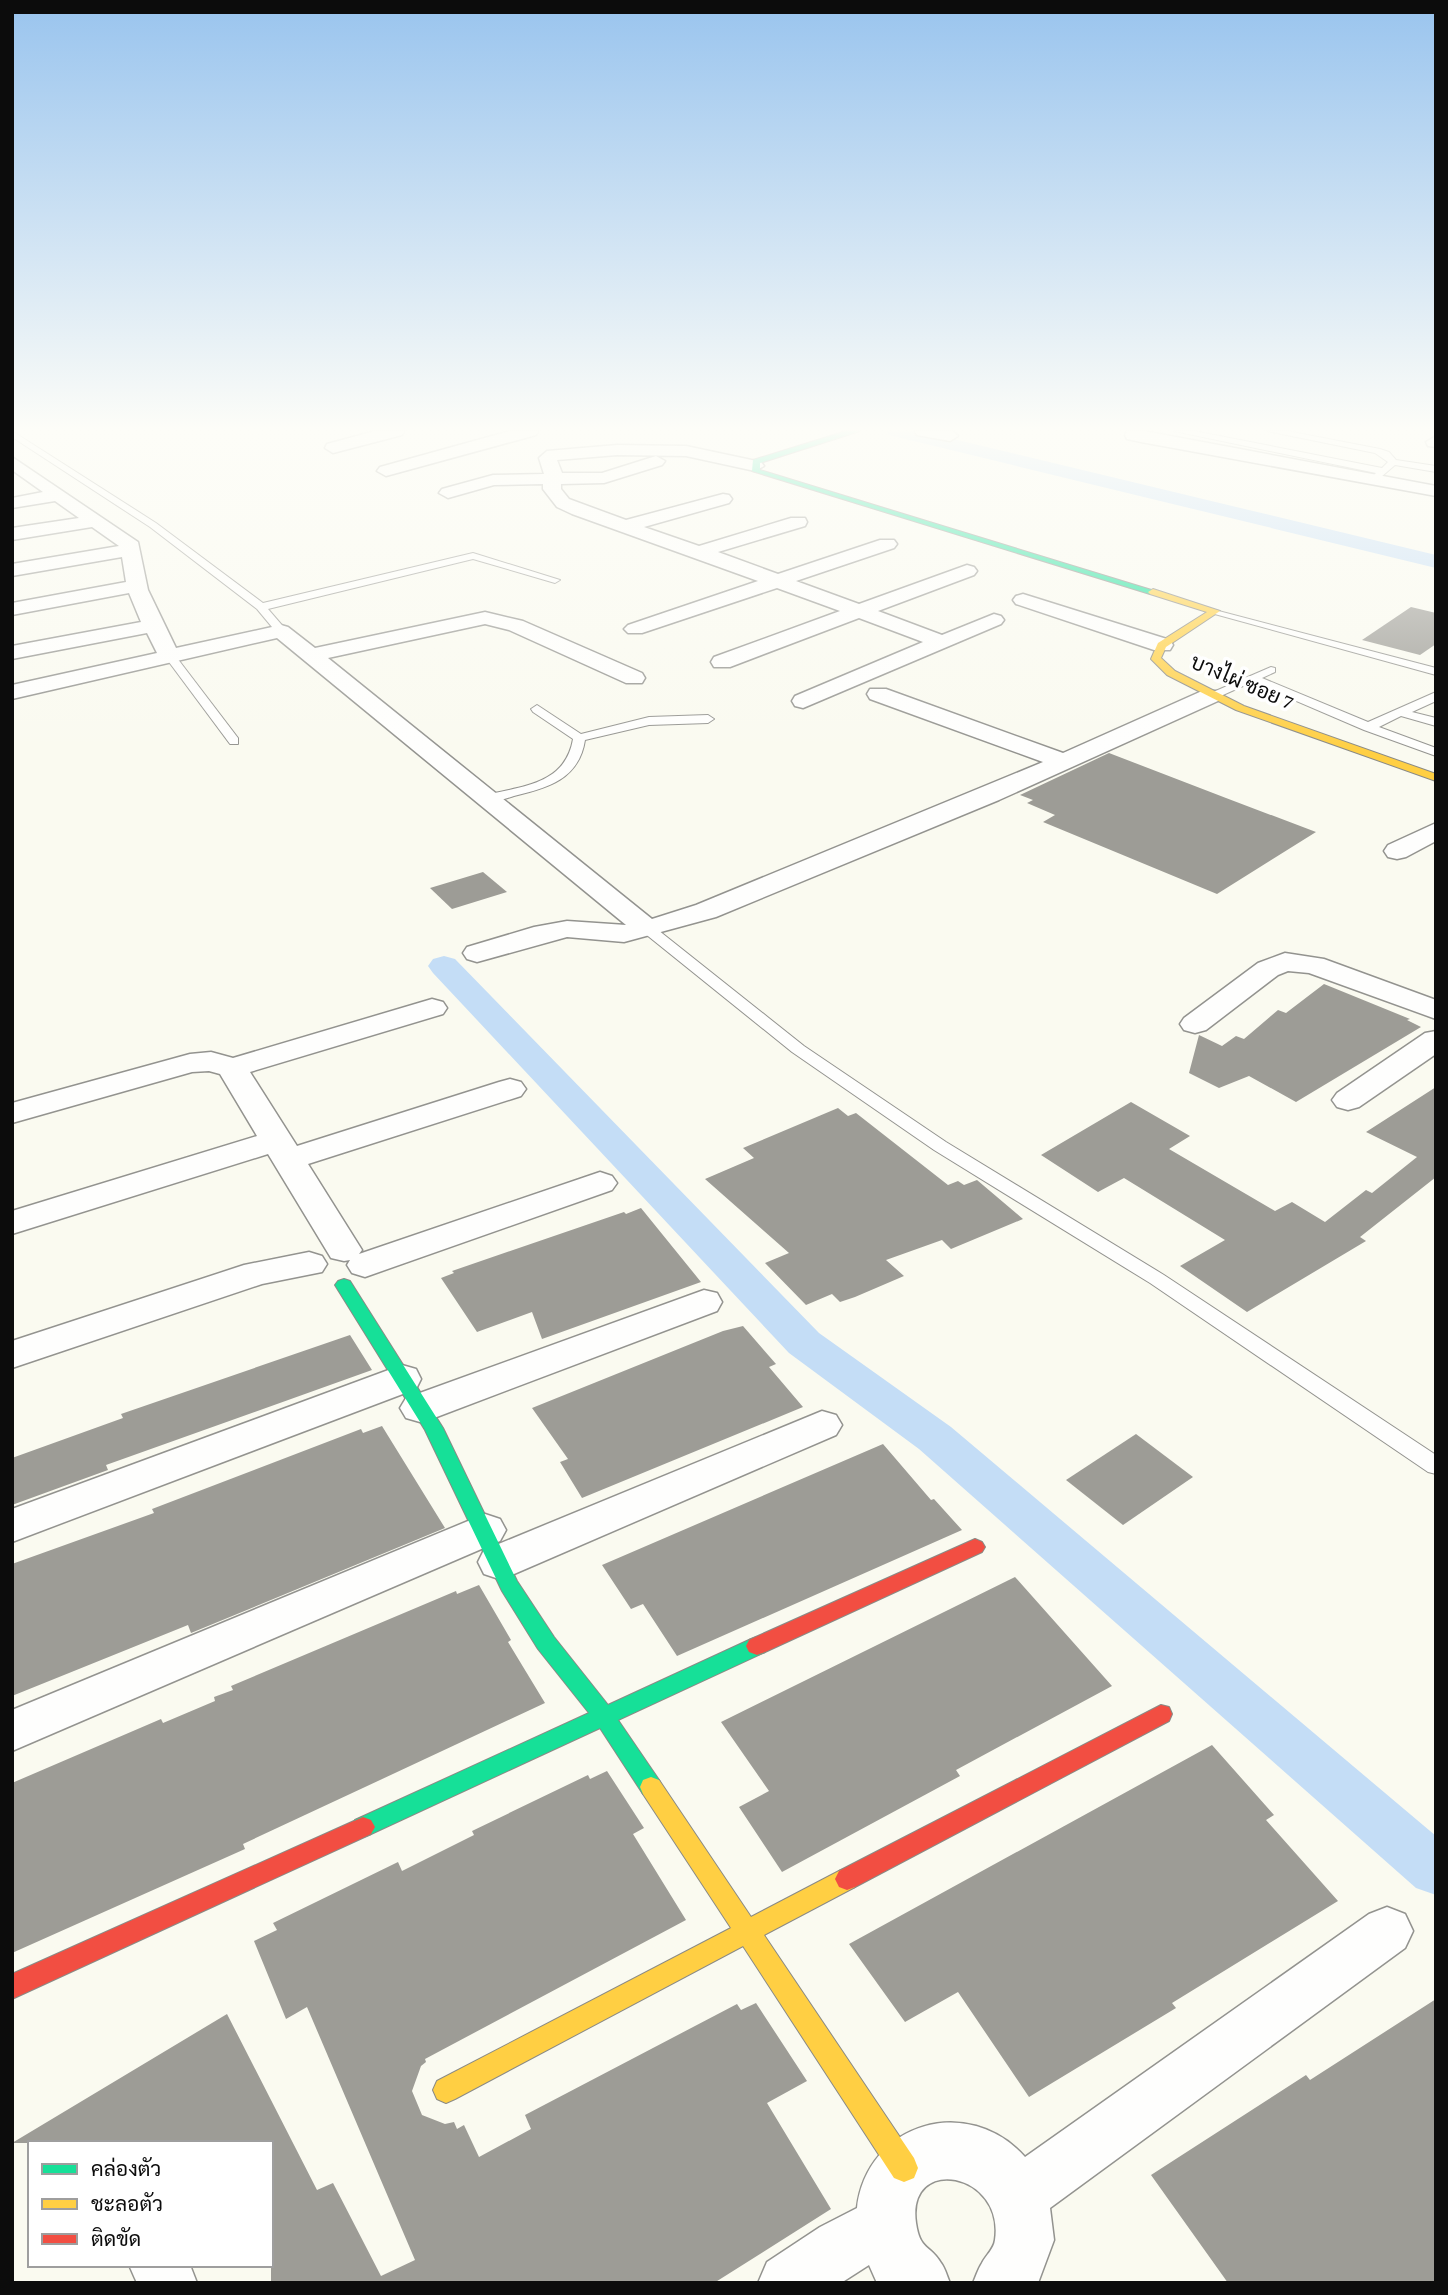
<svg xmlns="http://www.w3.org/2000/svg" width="1448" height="2295" viewBox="0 0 1448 2295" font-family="'Crimson Pro',Sarabun,serif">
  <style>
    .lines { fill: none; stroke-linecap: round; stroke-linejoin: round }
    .canal { fill: #c4ddf6; fill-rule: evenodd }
    .building { fill: #9d9c96 }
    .lane-casing { stroke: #93938f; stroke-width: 2 }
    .street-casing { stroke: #93938f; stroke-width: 3 }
    .fast-casing { stroke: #8a8a85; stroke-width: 2 }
    .slow-casing { stroke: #8a8a85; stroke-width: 2 }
    .jam-casing { stroke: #8a8a85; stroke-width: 2 }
    .lane { fill: #fefefd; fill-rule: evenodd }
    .street { fill: #fefefd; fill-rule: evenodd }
    .fast { fill: #16e098; fill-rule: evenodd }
    .slow { fill: #ffcf43; fill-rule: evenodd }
    .jam { fill: #f24e42; fill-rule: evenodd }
    .labels { text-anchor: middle; stroke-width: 7; stroke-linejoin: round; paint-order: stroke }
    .far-street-label { font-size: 21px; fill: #0c0c0c; stroke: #fff }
  </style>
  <rect width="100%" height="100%" fill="#fafaf0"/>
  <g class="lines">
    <g class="canal">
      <polygon points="886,431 920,431 1436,555 1436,568 889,435"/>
      <polygon points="444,956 455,959 819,1333 951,1427 1436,1836 1436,1895 1416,1888 919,1449 789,1353 433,973 428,966 433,959"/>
    </g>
  </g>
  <g class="building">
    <polygon points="1411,607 1436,613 1436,644 1420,655 1362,640"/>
    <polygon points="1109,753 1226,798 1316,832 1217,894 1043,822 1055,815 1027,803 1033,800 1020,795"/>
    <polygon points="483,872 507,892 452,909 430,888"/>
    <polygon points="1324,984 1410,1019 1407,1020 1421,1027 1296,1102 1249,1076 1219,1088 1189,1073 1199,1035 1222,1046 1236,1036 1244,1039 1278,1010 1286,1013"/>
    <polygon points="1436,1087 1436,1177 1360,1237 1366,1241 1247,1312 1180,1266 1225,1240 1124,1178 1098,1192 1041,1155 1131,1102 1190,1136 1169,1149 1275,1211 1292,1202 1325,1222 1366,1190 1372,1193 1417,1157 1366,1132"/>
    <polygon points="838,1108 848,1116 856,1113 948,1185 958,1181 964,1185 977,1180 1023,1219 951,1249 942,1240 886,1260 904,1276 855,1297 840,1302 832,1294 806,1305 765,1263 789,1253 705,1179 754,1158 743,1148"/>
    <polygon points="641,1208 701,1282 542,1339 532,1312 477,1332 441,1278 454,1273 452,1271 624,1212 626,1214"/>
    <polygon points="743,1326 776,1364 769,1367 803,1407 582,1498 560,1462 568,1459 532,1408 723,1331"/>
    <polygon points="350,1335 372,1370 106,1465 108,1470 12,1505 12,1458 123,1418 121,1414"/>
    <polygon points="382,1426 445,1528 191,1633 188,1625 12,1696 12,1564 154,1513 152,1509 361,1429 363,1433"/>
    <polygon points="1136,1434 1193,1477 1123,1525 1066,1480"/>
    <polygon points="883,1444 931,1500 934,1499 962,1530 677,1656 643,1604 631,1609 602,1565"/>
    <polygon points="1015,1577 1112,1686 956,1770 960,1776 782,1872 739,1807 769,1791 721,1722"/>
    <polygon points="479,1585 511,1640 508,1642 545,1703 243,1844 245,1849 12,1953 12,1783 161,1719 163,1723 215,1701 214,1697 233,1690 231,1686 456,1591 457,1594"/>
    <polygon points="1212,1745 1274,1815 1266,1820 1338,1901 1172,2003 1176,2008 1029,2097 958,1992 905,2022 849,1944"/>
    <polygon points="607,1771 644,1828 633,1834 686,1920 425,2059 426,2062 421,2066 412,2091 422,2115 445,2124 454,2122 457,2129 464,2125 479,2157 531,2129 525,2115 737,2004 741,2010 756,2003 807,2081 767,2103 831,2209 714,2283 271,2283 271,2143 12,2143 227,2014 317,2190 333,2183 381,2276 415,2260 307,2007 286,2019 254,1941 277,1930 273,1923 398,1862 402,1871 474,1835 472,1831 588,1775 590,1779"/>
    <polygon points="1436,1999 1436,2283 1228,2283 1151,2175 1306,2075 1310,2080"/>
  </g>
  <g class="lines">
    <g class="lane-casing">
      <g id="lane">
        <polygon points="12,431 156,523 263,603 473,553 560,580 555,583 473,559 268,609 287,631 277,633 257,609 150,527 12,437"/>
        <polygon points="1174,431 1194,431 1382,468 1388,462 1375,453 1267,431 1287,431 1380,449 1389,452 1396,460 1436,466 1436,472 1395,465 1374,483 1369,480 1376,473"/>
        <polygon points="1211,609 1436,668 1436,675 1211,613"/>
        <polygon points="166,654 174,654 238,738 238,744 230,744 166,658"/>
        <polygon points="1271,667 1275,668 1275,672 1262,678 1368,722 1436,692 1436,701 1412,712 1436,718 1436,726 1401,716 1379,727 1436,748 1436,756 1364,730 1252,682 1214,699 1204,696"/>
        <path d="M537 705 581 734 649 717 708 715 714 719 708 723 649 725 585 740C579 779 548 788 514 796 504 799 492 804 482 802V796C520 786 565 786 573 739L533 712 531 709Z"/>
        <polygon points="648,925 653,926 804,1046 946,1142 1164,1275 1436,1455 1436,1474 1428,1472 1150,1283 934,1150 792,1052 643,932 641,929 643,926"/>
      </g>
    </g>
    <g class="street-casing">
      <g id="street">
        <polygon points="375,431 404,431 402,435 333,453 325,448 327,444"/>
        <polygon points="510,431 538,431 536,435 386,476 377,471 380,467"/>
        <polygon points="915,431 952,431 958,436 950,441 917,435"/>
        <polygon points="1127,431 1144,431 1436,486 1436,496 1141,442 1127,439 1125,435"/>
        <polygon points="1436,436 1436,447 1428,446 1426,442"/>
        <polygon points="617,445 686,446 761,462 764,466 755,471 686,456 617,455 557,460 562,473 602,473 656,456 665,461 662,465 604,483 561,484 561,489 569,499 626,520 723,494 729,495 732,499 729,503 644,527 699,546 791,518 805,518 807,522 805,526 718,552 778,574 880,540 894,540 897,544 894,548 796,581 859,604 967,565 974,567 977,571 974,575 878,611 942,635 994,614 1001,616 1004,620 1001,624 803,708 795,706 792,701 795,696 923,642 859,618 730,667 714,667 711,662 714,657 840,611 777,588 642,633 628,633 624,629 628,625 758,581 572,514 557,507 543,489 543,484 494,485 448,498 439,493 442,489 493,475 544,474 539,458 547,451"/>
        <polygon points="12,457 138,542 148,590 176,648 281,625 288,627 315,648 485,612 523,621 642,673 645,678 642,683 626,683 509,630 485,624 328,658 652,919 696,905 1043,762 870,699 867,694 870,689 886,689 1063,753 1202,691 1218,691 1221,696 1218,701 999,800 716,917 624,942 567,937 477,962 467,959 463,953 467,947 534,927 567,921 626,925 277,638 12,699 12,685 157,653 147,633 12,659 12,646 141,622 129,593 12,615 12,603 126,582 122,557 12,576 12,564 119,546 92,527 12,540 12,528 79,518 55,501 12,508 12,498 43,492 12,470"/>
        <polygon points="1023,594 1170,640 1173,645 1170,650 1154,650 1016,604 1013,600 1016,596"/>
        <polygon points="1436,823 1436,841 1406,857 1397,859 1388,857 1384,851 1388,845"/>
        <polygon points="1285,953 1324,959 1436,1000 1436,1019 1309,973 1288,971 1278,975 1206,1030 1195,1033 1184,1030 1180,1024 1184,1018 1258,963"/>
        <polygon points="432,999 443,1002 447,1008 443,1014 250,1072 297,1146 499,1082 510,1079 521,1082 526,1089 521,1096 308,1164 362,1250 359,1254 600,1172 612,1176 617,1183 612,1190 365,1277 352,1273 347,1265 350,1260 344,1261 331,1258 268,1154 12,1234 12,1211 257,1136 220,1074 209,1071 192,1072 12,1123 12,1103 190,1054 211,1052 233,1058"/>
        <polygon points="1436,1031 1436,1054 1359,1107 1348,1110 1337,1107 1332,1100 1337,1093 1425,1033"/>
        <polygon points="309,1252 322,1256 327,1264 322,1272 262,1284 12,1368 12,1341 244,1265"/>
        <polygon points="704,1290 717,1293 722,1302 717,1311 434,1418 420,1422 406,1418 400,1408 406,1398"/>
        <polygon points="402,1365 416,1369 421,1379 416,1389 12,1542 12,1509"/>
        <polygon points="822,1411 836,1415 842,1425 836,1435 514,1574 499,1579 484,1574 478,1562 484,1550"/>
        <polygon points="485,1514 500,1519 506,1530 500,1541 12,1751 12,1710"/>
        <path d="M1387 1907 1405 1914 1413 1931 1405 1948 1050 2208 1054 2240 1038 2283H973C976 2276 978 2269 982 2263 986 2255 994 2249 995 2240 1005 2172 906 2154 916 2223 920 2251 930 2244 941 2263 945 2268 947 2276 950 2283H877L869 2265 841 2283H758L767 2262 820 2227 857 2208C867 2123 968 2093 1025 2157L1369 1914Z"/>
        <polygon points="129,2265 190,2265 197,2283 137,2283"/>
      </g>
    </g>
    <g class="fast-casing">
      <g id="fast">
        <polygon points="846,431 860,431 760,463 760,470 1158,592 1150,594 752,471 753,460"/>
        <polygon points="344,1279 350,1281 443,1428 517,1581 554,1637 608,1705 749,1640 757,1637 765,1640 768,1646 765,1652 618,1720 659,1780 662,1787 659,1794 651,1797 643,1794 600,1728 371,1834 363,1837 355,1834 351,1827 355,1820 589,1713 538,1649 502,1591 425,1430 335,1285 338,1281"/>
      </g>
    </g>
    <g class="slow-casing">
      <g id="slow">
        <polygon points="1153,589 1220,611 1166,647 1161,658 1175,671 1244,706 1436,774 1436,781 1236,710 1167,675 1151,659 1158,643 1207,612 1150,594 1148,592"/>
        <polygon points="651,1777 659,1780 751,1917 839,1871 847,1868 855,1871 859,1879 855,1887 764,1935 914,2158 918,2168 914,2178 904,2182 894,2178 743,1946 455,2099 446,2103 437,2099 433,2090 437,2081 731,1928 643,1794 640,1787 643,1780"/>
      </g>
    </g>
    <g class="jam-casing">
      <g id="jam">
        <polygon points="975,1539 982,1542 985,1547 982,1552 765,1652 757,1655 749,1652 746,1646 749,1640"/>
        <polygon points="1161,1705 1169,1707 1172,1714 1169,1721 855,1887 847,1890 839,1887 835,1879 839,1871"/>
        <polygon points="363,1817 371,1820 375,1827 371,1834 12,1999 12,1974"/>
      </g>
    </g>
    <use href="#lane" class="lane"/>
    <use href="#street" class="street"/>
    <use href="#fast" class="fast"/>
    <use href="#slow" class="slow"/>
    <use href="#jam" class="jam"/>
  </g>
  <linearGradient id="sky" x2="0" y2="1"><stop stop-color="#99c4ee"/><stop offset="0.57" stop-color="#fdfdf8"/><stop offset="1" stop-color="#fdfdf8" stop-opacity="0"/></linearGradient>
  <rect width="1448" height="753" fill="url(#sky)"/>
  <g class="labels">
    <g class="far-street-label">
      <text transform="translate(1242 682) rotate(23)" y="7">บางไผ่ ซอย 7</text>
    </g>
  </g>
  <rect width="1448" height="2295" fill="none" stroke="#0c0c0c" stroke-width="28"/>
  <rect x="28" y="2141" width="245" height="126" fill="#ffffff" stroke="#9e9e9e" stroke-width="2"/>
  <rect x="42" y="2164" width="35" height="10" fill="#16e098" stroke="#9e9e9e" stroke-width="2"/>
  <text x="91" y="2176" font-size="21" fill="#0c0c0c">คล่องตัว</text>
  <rect x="42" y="2199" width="35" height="10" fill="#ffcf43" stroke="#9e9e9e" stroke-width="2"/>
  <text x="91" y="2211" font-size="21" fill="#0c0c0c">ชะลอตัว</text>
  <rect x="42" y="2234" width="35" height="10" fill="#f24e42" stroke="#9e9e9e" stroke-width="2"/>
  <text x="91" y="2246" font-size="21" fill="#0c0c0c">ติดขัด</text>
</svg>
